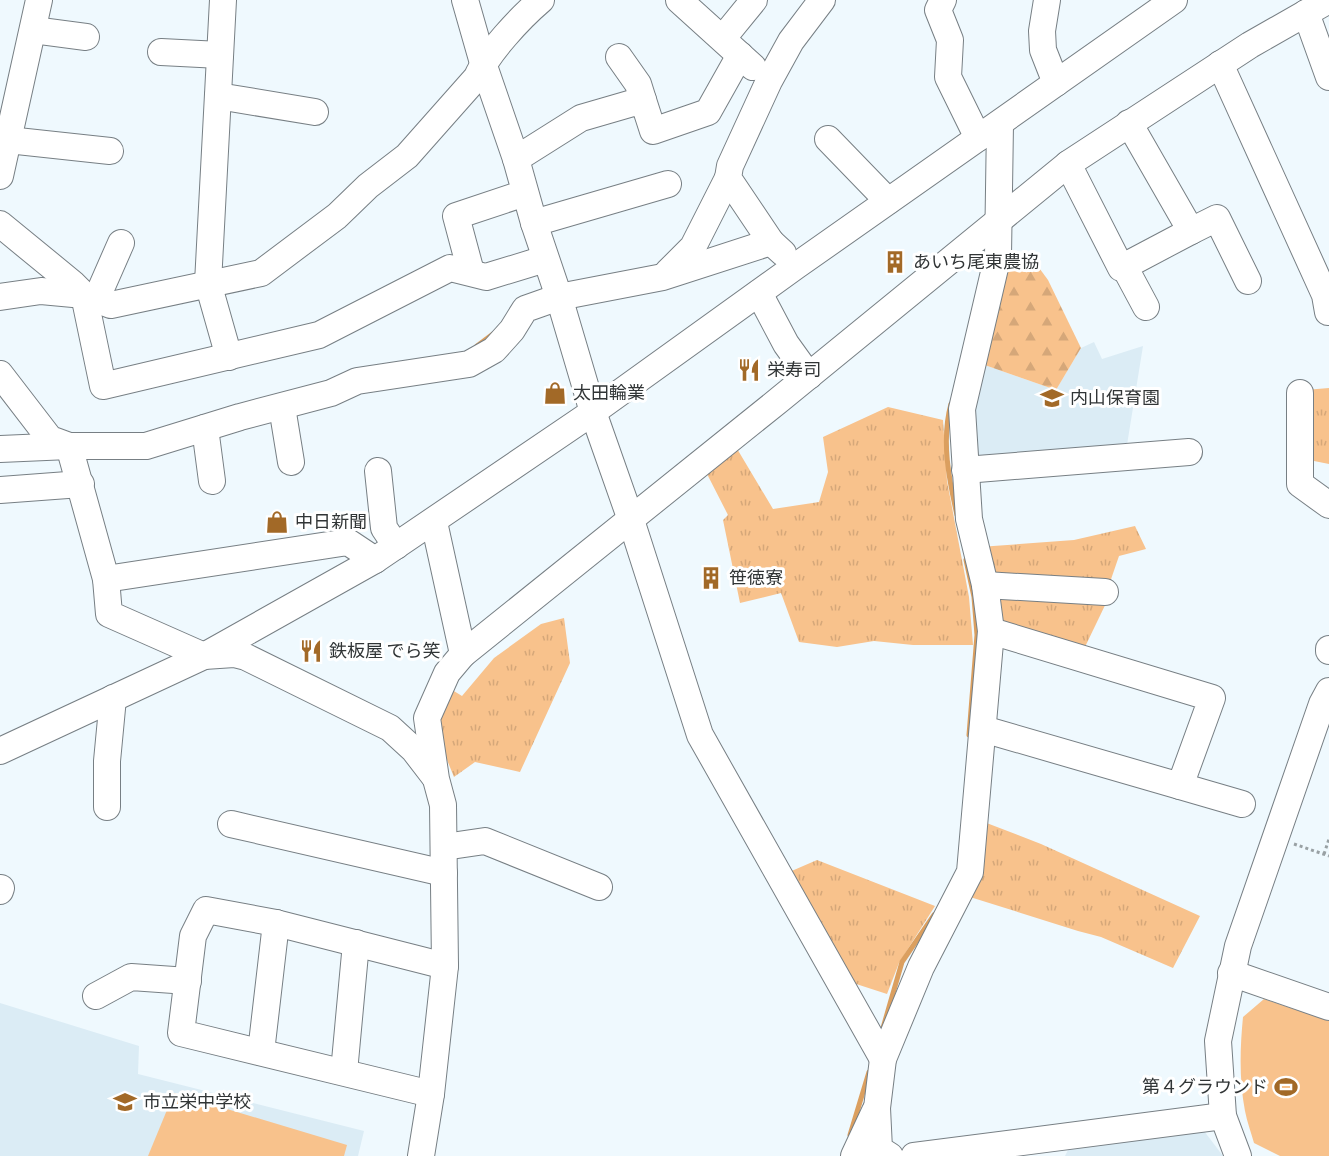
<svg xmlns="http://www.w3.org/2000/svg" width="1329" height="1156" viewBox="0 0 1329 1156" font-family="Barlow,'Noto Sans JP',sans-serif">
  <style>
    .built { fill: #dbecf5 }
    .grass { fill: url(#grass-tufts) }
    .forest { fill: url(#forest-firs) }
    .park { fill: #f8c28c }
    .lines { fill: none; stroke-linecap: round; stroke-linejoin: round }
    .stream { stroke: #db9f5f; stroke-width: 5 }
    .minor-casing { stroke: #777f84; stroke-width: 28 }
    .path { stroke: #99a1a4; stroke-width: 3; stroke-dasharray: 3 3; stroke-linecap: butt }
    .minor { stroke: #fff; stroke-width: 26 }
    .labels { text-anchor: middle; stroke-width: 6; stroke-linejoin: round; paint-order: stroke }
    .poi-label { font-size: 18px; fill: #313536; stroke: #fff; text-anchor: start }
  </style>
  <defs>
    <pattern id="grass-tufts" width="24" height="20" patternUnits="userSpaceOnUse" patternTransform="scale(1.5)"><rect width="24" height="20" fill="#f8c28c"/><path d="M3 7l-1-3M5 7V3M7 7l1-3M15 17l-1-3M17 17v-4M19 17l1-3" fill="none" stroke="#d5a779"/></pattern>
    <pattern id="forest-firs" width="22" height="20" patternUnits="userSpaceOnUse" patternTransform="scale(1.5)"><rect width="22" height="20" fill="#f8c28c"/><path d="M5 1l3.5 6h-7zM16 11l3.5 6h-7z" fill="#d5a779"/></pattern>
  </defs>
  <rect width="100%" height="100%" fill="#eff9fe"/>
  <g class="built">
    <polygon points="1094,342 1102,359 1143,346 1126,451 979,465 968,407 979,363 1056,390 1081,348"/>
    <polygon points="0,1003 139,1046 138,1074 364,1131 358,1156 0,1156"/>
    <polygon points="1201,1127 1223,1156 1065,1156 1070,1146"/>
  </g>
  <g class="grass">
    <polygon points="1329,388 1329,464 1309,460 1305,390"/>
    <polygon points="888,407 943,420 947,481 969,597 973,645 913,645 874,641 837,647 799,642 781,593 740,603 723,520 728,515 706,472 736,447 773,509 819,502 828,472 823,437"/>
    <polygon points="1135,526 1146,549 1119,556 1108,588 995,582 979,547 1074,540"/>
    <polygon points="998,590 1109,597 1084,649 1001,625"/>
    <polygon points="564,618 570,663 520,772 475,762 454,777 445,755 437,718 449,688 462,696 494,658 541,624"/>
    <polygon points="984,822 1041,844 1200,916 1173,968 1101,937 1078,931 970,897"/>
    <polygon points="817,860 935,906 899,963 887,994 850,982 787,873"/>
  </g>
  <polygon class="forest" points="1004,254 1037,265 1048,280 1081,348 1056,390 979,363"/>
  <g class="park">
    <path d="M1264 999 1329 1021V1156H1280L1254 1143C1251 1132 1247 1122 1245 1111 1239 1080 1240 1048 1243 1017Z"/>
    <polygon points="174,1093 347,1145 344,1156 148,1156"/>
  </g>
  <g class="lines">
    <g class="stream">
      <polyline points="477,346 493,334"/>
      <path d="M951 404C941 440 949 480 957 515"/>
      <polyline points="966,560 974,597 977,635 969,735"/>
      <polyline points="883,1028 902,962 934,915"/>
      <polyline points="850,1135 869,1072"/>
    </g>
    <g class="minor-casing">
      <g id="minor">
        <polyline points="223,0 208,283 229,357"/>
        <polyline points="465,0 483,63 516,159 534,223 559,297 593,412 631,520 700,735 883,1059"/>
        <polyline points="679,0 753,67"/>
        <polyline points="943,0 938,10 950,40 948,77 978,138"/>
        <polyline points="1047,0 1042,31 1043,50 1056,83"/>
        <polyline points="1306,13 1329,77"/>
        <polyline points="33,30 86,37"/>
        <polyline points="723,38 754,0"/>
        <polyline points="161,52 220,55"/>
        <polyline points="619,57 638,84 643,100"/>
        <polyline points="1220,64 1325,295 1328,312"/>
        <polyline points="218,96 315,112"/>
        <polyline points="828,139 888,201"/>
        <polyline points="8,140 110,151"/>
        <polyline points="516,159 581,118 643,100 653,131 708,112 740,55"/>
        <polyline points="1068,164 1121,268 1191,231 1129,123"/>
        <polyline points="0,176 39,0"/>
        <polyline points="534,223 668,184"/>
        <polyline points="0,224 72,283 84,295 103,386 319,335 450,268 486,277 545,259"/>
        <polyline points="1191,231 1217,218 1248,281"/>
        <polyline points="783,253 771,242 728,178 730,166 769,81 791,41 822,0"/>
        <polyline points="1124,266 1146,307"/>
        <polyline points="471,272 456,216 525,193"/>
        <polyline points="668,272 693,247 728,178"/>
        <polyline points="759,293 786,344 809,376"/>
        <path d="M0 297 41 291 84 295 111 305 261 273 337 216 368 186 407 156 477 77C488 52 520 18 541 0"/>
        <polyline points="96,300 121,243"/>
        <polyline points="0,374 50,439 69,446 106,579 109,614 204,656 234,654 246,657 390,728 414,750 434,776"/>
        <polyline points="1300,393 1300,484 1329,505"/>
        <polyline points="282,407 291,462"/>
        <polyline points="205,428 212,481"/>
        <polyline points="0,449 69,446 146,446 240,417 331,393 357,381 469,364 494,350 512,330 525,309 559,297 663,277 771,242"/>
        <polyline points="965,470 1189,452"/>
        <polyline points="378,471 384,528 396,546"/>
        <polyline points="0,490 81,484"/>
        <polyline points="106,579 348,542 375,560"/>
        <polyline points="985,585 1105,592"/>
        <polyline points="1329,649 1329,651"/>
        <polyline points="463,654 779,400 1068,164 1250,45 1329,0"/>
        <polyline points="983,729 1180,786 1212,698 991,631"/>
        <polyline points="0,751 204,656 375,560 593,412 796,266 1174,0"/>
        <polyline points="1180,786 1242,804"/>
        <polyline points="107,807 107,761 113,698"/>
        <polyline points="231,824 444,873"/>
        <polyline points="444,847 485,841 599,887"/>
        <polyline points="0,891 1,888"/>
        <polyline points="1231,973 1329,1007"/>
        <polyline points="96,996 131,977 188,981"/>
        <polyline points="261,1052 276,923"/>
        <polyline points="344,1072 356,943"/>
        <polyline points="431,1094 181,1033 193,936 206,910 276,923 445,966"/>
        <polyline points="421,1156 431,1094 445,966 443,805 436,779 427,718 447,673 463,654 434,522"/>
        <polyline points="854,1156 875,1111"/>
        <polyline points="890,1156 879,1149 877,1108 883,1059 921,967 970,872 991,631 985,585 969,519 962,409 998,255 1000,124"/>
        <polyline points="914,1156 1223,1116"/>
        <polyline points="1238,1156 1223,1116 1218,1041 1238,946 1322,704 1329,691"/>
      </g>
    </g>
    <g class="path">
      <polyline points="1294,844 1329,856"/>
      <polyline points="1324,854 1329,839"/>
    </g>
    <use href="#minor" class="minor"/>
  </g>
  <defs>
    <g id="building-bare" transform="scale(1.8)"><path d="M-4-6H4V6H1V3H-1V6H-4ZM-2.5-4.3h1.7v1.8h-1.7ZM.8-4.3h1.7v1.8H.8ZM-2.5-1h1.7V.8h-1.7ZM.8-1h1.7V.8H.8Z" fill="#a26927" stroke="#fff" stroke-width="2.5" paint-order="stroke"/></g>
    <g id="restaurant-bare" transform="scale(1.8)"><path d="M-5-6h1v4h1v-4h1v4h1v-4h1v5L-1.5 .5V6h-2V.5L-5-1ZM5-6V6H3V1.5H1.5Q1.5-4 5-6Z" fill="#a26927" stroke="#fff" stroke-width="2.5" paint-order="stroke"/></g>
    <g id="shop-bare" transform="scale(1.8)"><path d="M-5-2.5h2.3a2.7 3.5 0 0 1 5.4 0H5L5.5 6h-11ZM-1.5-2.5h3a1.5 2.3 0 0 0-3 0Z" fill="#a26927" stroke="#fff" stroke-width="2.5" paint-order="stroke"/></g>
    <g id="school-bare" transform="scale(1.8)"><path d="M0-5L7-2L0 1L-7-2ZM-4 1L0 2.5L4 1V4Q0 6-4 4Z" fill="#a26927" stroke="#fff" stroke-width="2.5" paint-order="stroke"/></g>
    <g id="stadium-bare" transform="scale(1.8)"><path d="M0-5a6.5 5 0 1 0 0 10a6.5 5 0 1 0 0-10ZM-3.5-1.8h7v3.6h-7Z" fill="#a26927" stroke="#fff" stroke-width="2.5" paint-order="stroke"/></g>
  </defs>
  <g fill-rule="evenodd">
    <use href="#building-bare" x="895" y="262"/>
    <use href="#restaurant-bare" x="749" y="370"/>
    <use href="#shop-bare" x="555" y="393"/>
    <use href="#school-bare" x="1052" y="398"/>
    <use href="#shop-bare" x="277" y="522"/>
    <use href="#building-bare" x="711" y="578"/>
    <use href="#restaurant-bare" x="311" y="651"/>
    <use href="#stadium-bare" x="1286" y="1087"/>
    <use href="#school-bare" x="125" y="1102"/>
  </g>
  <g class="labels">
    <g class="poi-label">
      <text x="913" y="268">あいち尾東農協</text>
      <text x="767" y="376">栄寿司</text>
      <text x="573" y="399">太田輪業</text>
      <text x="1070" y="404">内山保育園</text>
      <text x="295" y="528">中日新聞</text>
      <text x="729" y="584">笹徳寮</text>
      <text x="329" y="657">鉄板屋 でら笑</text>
      <text x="1268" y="1093" text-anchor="end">第４グラウンド</text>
      <text x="143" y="1108">市立栄中学校</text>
    </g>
  </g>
</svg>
